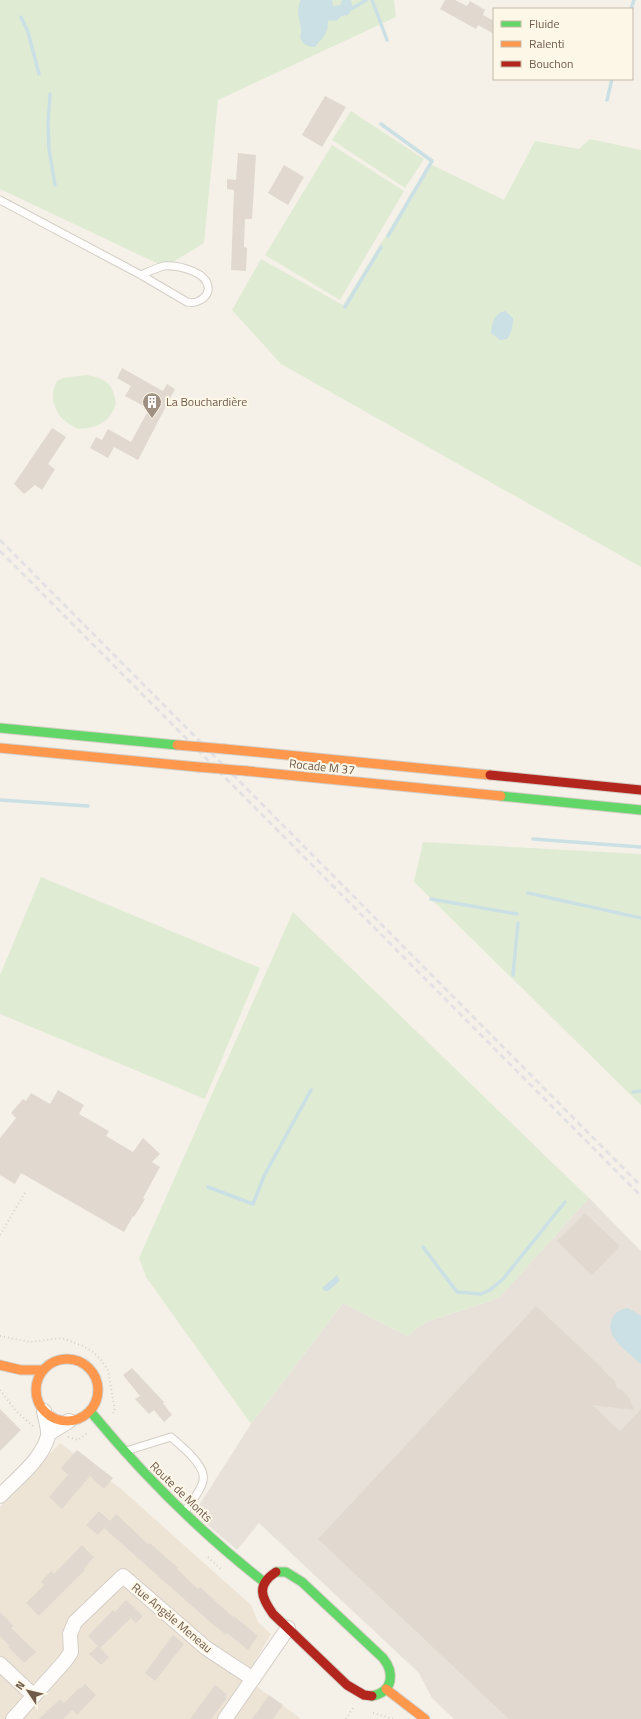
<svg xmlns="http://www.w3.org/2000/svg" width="641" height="1719" viewBox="0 0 641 1719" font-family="'Titillium Web',sans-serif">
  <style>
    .residential { fill: #eee4d6 }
    .industrial { fill: #e7e1d9 }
    .green { fill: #e0ebd4 }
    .water { fill: #cbe0e4 }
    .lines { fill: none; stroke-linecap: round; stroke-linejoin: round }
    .stream { stroke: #cbe0e4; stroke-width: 3.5 }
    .building { fill: #e1d9d0 }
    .lane-casing { stroke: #d4cec6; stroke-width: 9 }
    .street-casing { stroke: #d4cec6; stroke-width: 16 }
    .fast-casing { stroke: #d4cec7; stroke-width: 11 }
    .slow-casing { stroke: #d4cec7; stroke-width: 11 }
    .jam-casing { stroke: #d4cec7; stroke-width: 11 }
    .path { stroke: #d6d0ca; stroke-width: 2; stroke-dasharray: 1 3; stroke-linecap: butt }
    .lane { stroke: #fefdfc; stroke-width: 7 }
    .street { stroke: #fefdfc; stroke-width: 14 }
    .fast { stroke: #63d668; stroke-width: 9 }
    .slow { stroke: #ff974d; stroke-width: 9 }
    .jam { stroke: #b3261e; stroke-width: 9 }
    .rail { stroke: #e4e1e4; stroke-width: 3; stroke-dasharray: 6 4; stroke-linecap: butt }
    .slow-bridge-casing { stroke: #d3cdc5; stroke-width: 11; stroke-linecap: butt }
    .slow-bridge { stroke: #ff974d; stroke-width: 9 }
    .labels { text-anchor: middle; stroke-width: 4; stroke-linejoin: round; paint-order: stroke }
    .poi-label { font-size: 12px; fill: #705b4b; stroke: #fdf7e8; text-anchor: start }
    .street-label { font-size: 12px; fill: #705b4b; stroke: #fdf7e8 }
  </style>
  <rect width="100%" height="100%" fill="#f5f1e8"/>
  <polygon class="residential" points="60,1443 120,1488 251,1605 258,1622 271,1634 245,1678 300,1718 299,1719 0,1719 0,1507"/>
  <polygon class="industrial" points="589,1198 641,1251 641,1719 454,1719 432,1698 419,1673 259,1523 237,1550 194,1513 251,1424 343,1303 407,1336 426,1322 499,1298"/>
  <g class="green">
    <polygon points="0,0 394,0 396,17 218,100 204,243 165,267 0,189"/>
    <polygon points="351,111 424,159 405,188 332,140"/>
    <polygon points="590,139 641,150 641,567 281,364 232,310 261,259 343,305 430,164 504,200 535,141 579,149"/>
    <polygon points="332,145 404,191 340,300 265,255"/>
    <path d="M86 375C105 378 113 383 116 403 112 418 103 425 88 428 86 428 82 429 79 429 77 429 73 426 71 425 55 416 48 398 57 381L63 378Z"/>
    <polygon points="423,842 641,854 641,1105 414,882"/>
    <polygon points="41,877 260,968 205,1099 0,1014 0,975"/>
    <polygon points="293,912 589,1198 499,1298 426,1322 407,1336 343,1303 251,1424 146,1277 139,1258"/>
  </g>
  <g class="water">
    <path d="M301 0H332L333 6 340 5 342 0H351L353 8 348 15 341 16C337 22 335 21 329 20 326 24 329 26 327 30 325 37 319 41 315 47 308 47 302 44 300 37 305 27 293 14 301 0Z"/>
    <path d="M505 311 513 318C513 326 512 332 507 339L500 340 491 333C492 322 494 314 505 311Z"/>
    <polygon points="337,1275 340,1281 328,1291 325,1291 322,1288"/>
    <path d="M628 1308 641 1316V1364C628 1352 602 1336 613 1317 616 1311 622 1309 628 1308Z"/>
  </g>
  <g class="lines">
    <g class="stream">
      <polyline points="372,0 387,40"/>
      <polyline points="353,8 366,0"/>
      <polyline points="631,9 634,0"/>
      <polyline points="21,17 28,32 39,74"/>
      <polyline points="50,94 48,124 49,149 55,185"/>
      <polyline points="607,100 612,79"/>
      <polyline points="381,124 432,161 388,236"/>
      <polyline points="345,307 381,247"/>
      <polyline points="0,800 88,806"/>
      <polyline points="533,839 641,847"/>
      <polyline points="528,893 641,918"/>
      <polyline points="431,899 517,914"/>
      <polyline points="513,975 518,923"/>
      <polyline points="633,1092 641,1091"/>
      <polyline points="208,1187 253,1204 264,1176 311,1090"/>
      <polyline points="423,1247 457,1292 481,1294 490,1290 503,1279 565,1202"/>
    </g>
  </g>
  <g class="building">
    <polygon points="445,0 455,0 467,6 470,1 485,10 483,15 494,21 494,34 478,25 476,29 440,9"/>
    <polygon points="325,96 346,107 322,147 302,135"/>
    <polygon points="238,153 256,155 252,219 245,219 244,247 247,248 246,271 231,270 234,190 227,189 227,179 236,180"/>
    <polygon points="284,165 304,177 288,205 268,193"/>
    <polygon points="122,368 163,391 167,384 175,389 138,460 114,447 108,458 90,448 96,437 102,440 108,429 131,442 149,409 125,396 131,386 117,378"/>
    <polygon points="52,428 66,437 48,464 55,469 42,490 35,485 24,494 14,484"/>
    <polygon points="58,1090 84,1105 79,1114 109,1131 106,1136 133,1152 143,1138 160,1154 152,1162 160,1167 143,1198 145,1199 134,1217 133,1216 124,1232 21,1173 15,1184 0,1175 0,1138 16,1118 11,1113 23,1099 26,1101 31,1093 50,1104"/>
    <polygon points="585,1213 620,1246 592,1275 557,1241"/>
    <polygon points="536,1306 599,1365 605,1372 615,1381 617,1388 623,1390 626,1395 629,1397 634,1410 592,1405 620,1431 641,1409 641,1719 509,1719 318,1539"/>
    <polygon points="132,1368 164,1402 163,1403 172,1415 164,1422 154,1410 149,1414 135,1399 140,1396 123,1375"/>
    <polygon points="0,1409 21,1430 0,1451"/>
    <polygon points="77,1450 113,1478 104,1489 90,1476 62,1509 49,1497 68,1475 61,1468"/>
    <polygon points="99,1511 110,1521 98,1535 86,1525"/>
    <polygon points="116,1514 148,1544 150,1543 178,1568 177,1569 198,1589 200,1587 233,1617 234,1616 258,1636 248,1650 227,1633 226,1635 209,1621 104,1528"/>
    <polygon points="82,1545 94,1557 88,1564 84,1569 85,1570 39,1616 26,1603 44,1585 41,1582 51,1571 54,1574"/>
    <polygon points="126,1600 143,1616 136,1623 131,1618 100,1648 88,1636 113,1610 115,1612"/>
    <polygon points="0,1612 14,1626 11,1628 36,1652 24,1663 8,1647 10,1646 0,1636"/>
    <polygon points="173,1635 184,1644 155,1681 145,1673"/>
    <polygon points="98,1646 109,1657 101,1665 89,1654"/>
    <polygon points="85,1684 96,1695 77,1715 72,1710 63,1719 39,1719 60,1699 64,1703 79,1688 80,1689"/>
    <polygon points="215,1685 227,1694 225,1697 227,1698 211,1719 190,1719"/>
    <polygon points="269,1695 283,1705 273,1719 252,1719"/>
  </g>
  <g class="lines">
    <g class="lane-casing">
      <g id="lane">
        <path d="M0 200 141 275 187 302C198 305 214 295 206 281 199 270 176 265 164 266 156 268 148 272 141 275"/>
        <path d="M126 1451 171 1437C181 1446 207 1466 203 1481 201 1491 191 1502 185 1511"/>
      </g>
    </g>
    <g class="street-casing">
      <g id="street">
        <polyline points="48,1434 69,1421"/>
        <path d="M0 1496C16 1479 42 1460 48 1436 49 1429 45 1418 44 1411"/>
        <polyline points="0,1664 34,1696"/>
        <polyline points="13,1719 65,1661 71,1652 70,1634 75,1622 123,1576 206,1648 253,1679"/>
        <polyline points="225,1719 288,1628"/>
      </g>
    </g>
    <g class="fast-casing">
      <g id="fast">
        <polyline points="0,728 177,745"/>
        <polyline points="501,796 641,810"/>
        <path d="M90 1411C142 1474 200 1532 264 1582"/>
        <path d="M276 1572H286L302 1582 383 1658C395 1673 393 1692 372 1696"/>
      </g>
    </g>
    <g class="slow-casing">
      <g id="slow">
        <polyline points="0,748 198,767"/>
        <polyline points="225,749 490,775"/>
        <polyline points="247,771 501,796"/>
        <circle cx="67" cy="1390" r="31"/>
        <polyline points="0,1365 21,1370 42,1370"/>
        <polyline points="386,1689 425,1719"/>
      </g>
    </g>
    <g class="jam-casing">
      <g id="jam">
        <polyline points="490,775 641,790"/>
        <path d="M276 1572C256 1585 261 1597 273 1614L347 1685 364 1695 372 1696"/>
      </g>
    </g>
    <g class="path">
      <polyline points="0,1235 26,1191"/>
      <polyline points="0,1336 30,1342 62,1338 83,1346 93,1352 101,1360 108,1370 115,1411 113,1413"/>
      <polyline points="0,1390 16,1411 34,1427"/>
      <polyline points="68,1437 78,1440 87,1433"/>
      <polyline points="208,1557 222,1570"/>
      <polyline points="373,1713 394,1719"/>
      <polyline points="346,1719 353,1708"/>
    </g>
    <use href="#lane" class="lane"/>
    <use href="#street" class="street"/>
    <use href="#fast" class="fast"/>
    <use href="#slow" class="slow"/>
    <use href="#jam" class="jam"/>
    <g class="rail">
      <polyline points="0,540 641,1186"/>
      <polyline points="0,551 641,1196"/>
    </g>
    <g class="slow-bridge-casing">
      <g id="slow-bridge">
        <polyline points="177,745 225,749"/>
        <polyline points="198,767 247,771"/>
      </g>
    </g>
    <use href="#slow-bridge" class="slow-bridge"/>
  </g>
  <defs>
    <g id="building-pin" transform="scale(1)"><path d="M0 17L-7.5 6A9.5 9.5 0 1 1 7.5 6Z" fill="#9f9082" stroke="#fdf7e8"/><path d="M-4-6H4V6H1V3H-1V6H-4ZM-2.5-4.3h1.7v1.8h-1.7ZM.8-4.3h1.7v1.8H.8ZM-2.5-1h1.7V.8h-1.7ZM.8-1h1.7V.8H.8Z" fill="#fff"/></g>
  </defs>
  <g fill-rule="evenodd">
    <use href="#building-pin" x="152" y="402"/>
  </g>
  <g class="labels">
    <g class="poi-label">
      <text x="166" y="406">La Bouchardière</text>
    </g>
    <g class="street-label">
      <text transform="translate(322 767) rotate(6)" y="4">Rocade M 37</text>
      <text transform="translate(181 1492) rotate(44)" y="4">Route de Monts</text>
      <text transform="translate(172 1618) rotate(40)" y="4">Rue Angèle Meneau</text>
    </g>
  </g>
  <rect x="493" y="8" width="140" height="72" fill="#fdf7e8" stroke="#c5b9a9"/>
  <rect x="501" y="21" width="20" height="6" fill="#63d668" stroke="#c5b9a9"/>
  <text x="529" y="28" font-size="12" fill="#705b4b">Fluide</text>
  <rect x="501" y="41" width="20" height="6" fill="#ff974d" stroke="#c5b9a9"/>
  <text x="529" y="48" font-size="12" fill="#705b4b">Ralenti</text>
  <rect x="501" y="61" width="20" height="6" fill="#b3261e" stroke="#c5b9a9"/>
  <text x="529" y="68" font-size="12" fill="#705b4b">Bouchon</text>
  <g transform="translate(28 1691) rotate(305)" stroke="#fdf7e8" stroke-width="3" paint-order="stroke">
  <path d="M0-3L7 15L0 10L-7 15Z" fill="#705b4b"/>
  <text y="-6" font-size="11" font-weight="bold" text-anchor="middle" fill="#705b4b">N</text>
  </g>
</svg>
